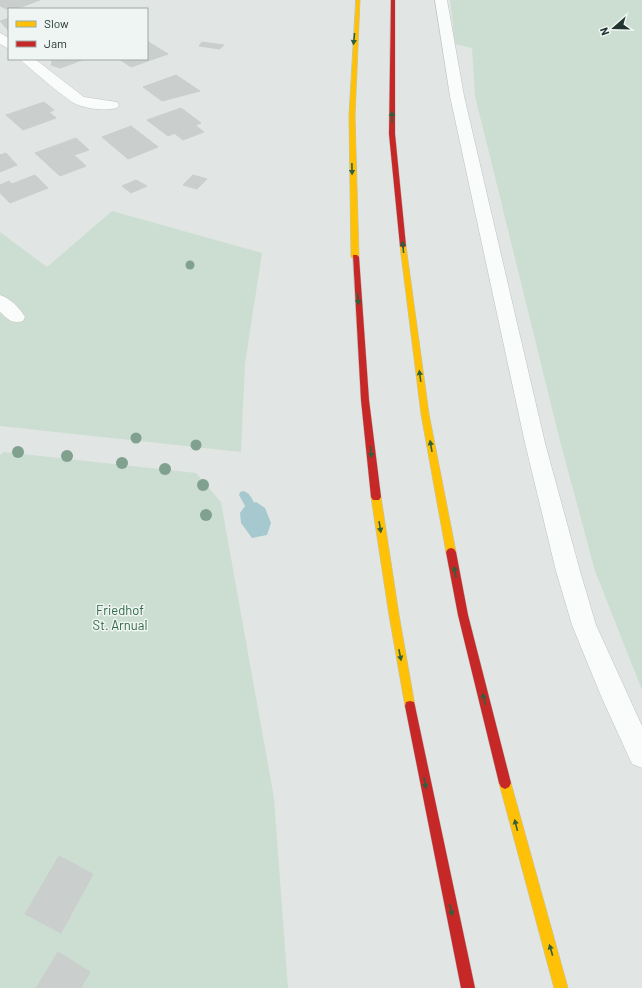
<svg xmlns="http://www.w3.org/2000/svg" width="642" height="988" viewBox="0 0 642 988" font-family="Barlow,sans-serif">
  <style>
    .green { fill: #ccded2 }
    .water { fill: #a6c9d0 }
    .lines { fill: none; stroke-linecap: round; stroke-linejoin: round }
    .stream { fill: #a6c9d0; fill-rule: evenodd }
    .building { fill: #cacfcd; stroke: #cacfcd }
    .street-casing { stroke: #bec3c1; stroke-width: 1 }
    .slow-casing { stroke: #bcc3c1; stroke-width: 1 }
    .jam-casing { stroke: #bcc3c1; stroke-width: 1 }
    .street { fill: #fafbfb; fill-rule: evenodd }
    .slow { fill: #ffc107; fill-rule: evenodd }
    .jam { fill: #c62828; fill-rule: evenodd }
    .tree { fill: #80a18e }
    .oneway { fill: #31603c }
    .labels { text-anchor: middle; stroke-width: 3; stroke-linejoin: round; paint-order: stroke }
    .park-label { font-size: 13px; fill: #316848; stroke: #eff5f2 }
  </style>
  <rect width="100%" height="100%" fill="#e1e6e4"/>
  <g class="green">
    <polygon points="450,0 642,0 642,690 595,571 560,441 475,96 472,48 455,44"/>
    <polygon points="112,211 262,253 245,364 241,452 0,426 0,232 47,267"/>
    <polygon points="4,452 196,473 221,502 274,798 288,988 0,988 0,455"/>
  </g>
  <polygon class="water" points="256,502 265,508 271,523 267,535 252,538 241,523 240,513 245,506"/>
  <g class="lines">
    <path class="stream" d="M244 491C249 493 252 498 254 503L253 506H245L239 495 240 492Z"/>
  </g>
  <g class="building">
    <polygon points="0,0 40,0 24,6 9,10 0,6"/>
    <polygon points="9,18 9,29 8,30 0,21"/>
    <polygon points="147,41 168,54 131,67 119,59 147,59"/>
    <polygon points="202,42 224,45 220,49 199,46"/>
    <polygon points="49,59 85,59 60,68 51,65 52,62"/>
    <polygon points="176,75 200,91 162,101 143,87"/>
    <polygon points="44,102 54,110 49,112 56,118 23,130 6,115"/>
    <polygon points="181,108 201,123 168,136 147,120"/>
    <polygon points="195,125 204,132 183,140 174,133"/>
    <polygon points="131,126 158,147 128,159 102,137"/>
    <polygon points="76,138 89,150 74,155 86,166 60,176 35,153"/>
    <polygon points="6,153 17,165 0,172 0,155"/>
    <polygon points="35,175 48,188 10,203 0,193 0,185 9,181 12,184"/>
    <polygon points="193,175 207,179 197,189 183,185"/>
    <polygon points="136,180 147,186 131,193 122,186"/>
    <polygon points="59,856 93,874 61,933 25,914"/>
    <polygon points="58,952 90,972 81,988 36,988"/>
  </g>
  <g class="lines">
    <g class="street-casing">
      <g id="street">
        <polygon points="435,0 447,0 464,96 545,443 580,571 596,625 642,726 642,768 632,764 601,696 572,625 556,571 525,443 450,96"/>
        <polygon points="0,33 9,38 9,49 0,44"/>
        <path d="M20 59H35L84 97 117 102 119 105 117 108C105 111 85 109 74 103 66 99 25 65 20 59Z"/>
        <path d="M0 295C10 298 20 308 25 317L23 321C11 324 8 319 0 312Z"/>
      </g>
    </g>
    <g class="slow-casing">
      <g id="slow">
        <polygon points="356,0 360,0 355,116 359,257 355,259 351,257 349,116"/>
        <polygon points="401,244 403,244 406,246 429,414 456,552 454,555 451,556 448,555 446,552 421,414 400,246"/>
        <polygon points="376,493 379,494 381,497 399,615 415,706 414,710 410,711 406,710 405,706 389,615 371,497 373,494"/>
        <polygon points="505,777 509,779 511,783 568,988 554,988 499,783 501,779"/>
      </g>
    </g>
    <g class="jam-casing">
      <g id="jam">
        <polygon points="391,0 395,0 395,134 406,246 403,248 400,246 389,134"/>
        <polygon points="353,255 357,255 359,257 369,400 381,497 379,500 373,500 371,497 361,400"/>
        <polygon points="451,548 454,549 456,552 468,615 511,783 509,787 505,789 501,787 499,783 458,615 446,552 448,549"/>
        <polygon points="410,701 414,702 415,706 475,988 461,988 405,706 406,702"/>
      </g>
    </g>
    <use href="#street" class="street"/>
    <use href="#slow" class="slow"/>
    <use href="#jam" class="jam"/>
  </g>
  <g class="tree">
    <circle cx="190" cy="265" r="4.5"/>
    <circle cx="136" cy="438" r="5.5"/>
    <circle cx="196" cy="445" r="5.5"/>
    <circle cx="18" cy="452" r="6"/>
    <circle cx="67" cy="456" r="6"/>
    <circle cx="122" cy="463" r="6"/>
    <circle cx="165" cy="469" r="6"/>
    <circle cx="203" cy="485" r="6"/>
    <circle cx="206" cy="515" r="6"/>
  </g>
  <defs><path id="oneway-solid" d="M-6-.8H1V-3.2L6.5 0L1 3.2V.8H-6Z"/></defs>
  <g class="oneway">
    <use href="#oneway-solid" transform="translate(354 39) rotate(96)"/>
    <use href="#oneway-solid" transform="translate(392 117) rotate(-91)"/>
    <use href="#oneway-solid" transform="translate(352 169) rotate(89)"/>
    <use href="#oneway-solid" transform="translate(403 247) rotate(-96)"/>
    <use href="#oneway-solid" transform="translate(358 299) rotate(86)"/>
    <use href="#oneway-solid" transform="translate(420 376) rotate(-98)"/>
    <use href="#oneway-solid" transform="translate(431 446) rotate(-100)"/>
    <use href="#oneway-solid" transform="translate(371 452) rotate(85)"/>
    <use href="#oneway-solid" transform="translate(380 527) rotate(81)"/>
    <use href="#oneway-solid" transform="translate(455 572) rotate(-101)"/>
    <use href="#oneway-solid" transform="translate(400 655) rotate(79)"/>
    <use href="#oneway-solid" transform="translate(484 699) rotate(-104)"/>
    <use href="#oneway-solid" transform="translate(425 783) rotate(79)"/>
    <use href="#oneway-solid" transform="translate(516 825) rotate(-104)"/>
    <use href="#oneway-solid" transform="translate(451 910) rotate(77)"/>
    <use href="#oneway-solid" transform="translate(551 950) rotate(-106)"/>
  </g>
  <g class="labels">
    <g class="park-label">
      <text x="120" y="615">Friedhof<tspan x="120" dy="15">St. Arnual</tspan></text>
    </g>
  </g>
  <rect x="8" y="8" width="140" height="52" fill="#eff5f2" stroke="#9da9a5"/>
  <rect x="16" y="21" width="20" height="6" fill="#ffc107" stroke="#9da9a5"/>
  <text x="44" y="28" font-size="12" fill="#223631">Slow</text>
  <rect x="16" y="41" width="20" height="6" fill="#c62828" stroke="#9da9a5"/>
  <text x="44" y="48" font-size="12" fill="#223631">Jam</text>
  <g transform="translate(614 28) rotate(250)" stroke="#eff5f2" stroke-width="3" paint-order="stroke">
  <path d="M0-3L7 15L0 10L-7 15Z" fill="#223631"/>
  <text y="-6" font-size="11" font-weight="bold" text-anchor="middle" fill="#223631">N</text>
  </g>
</svg>
